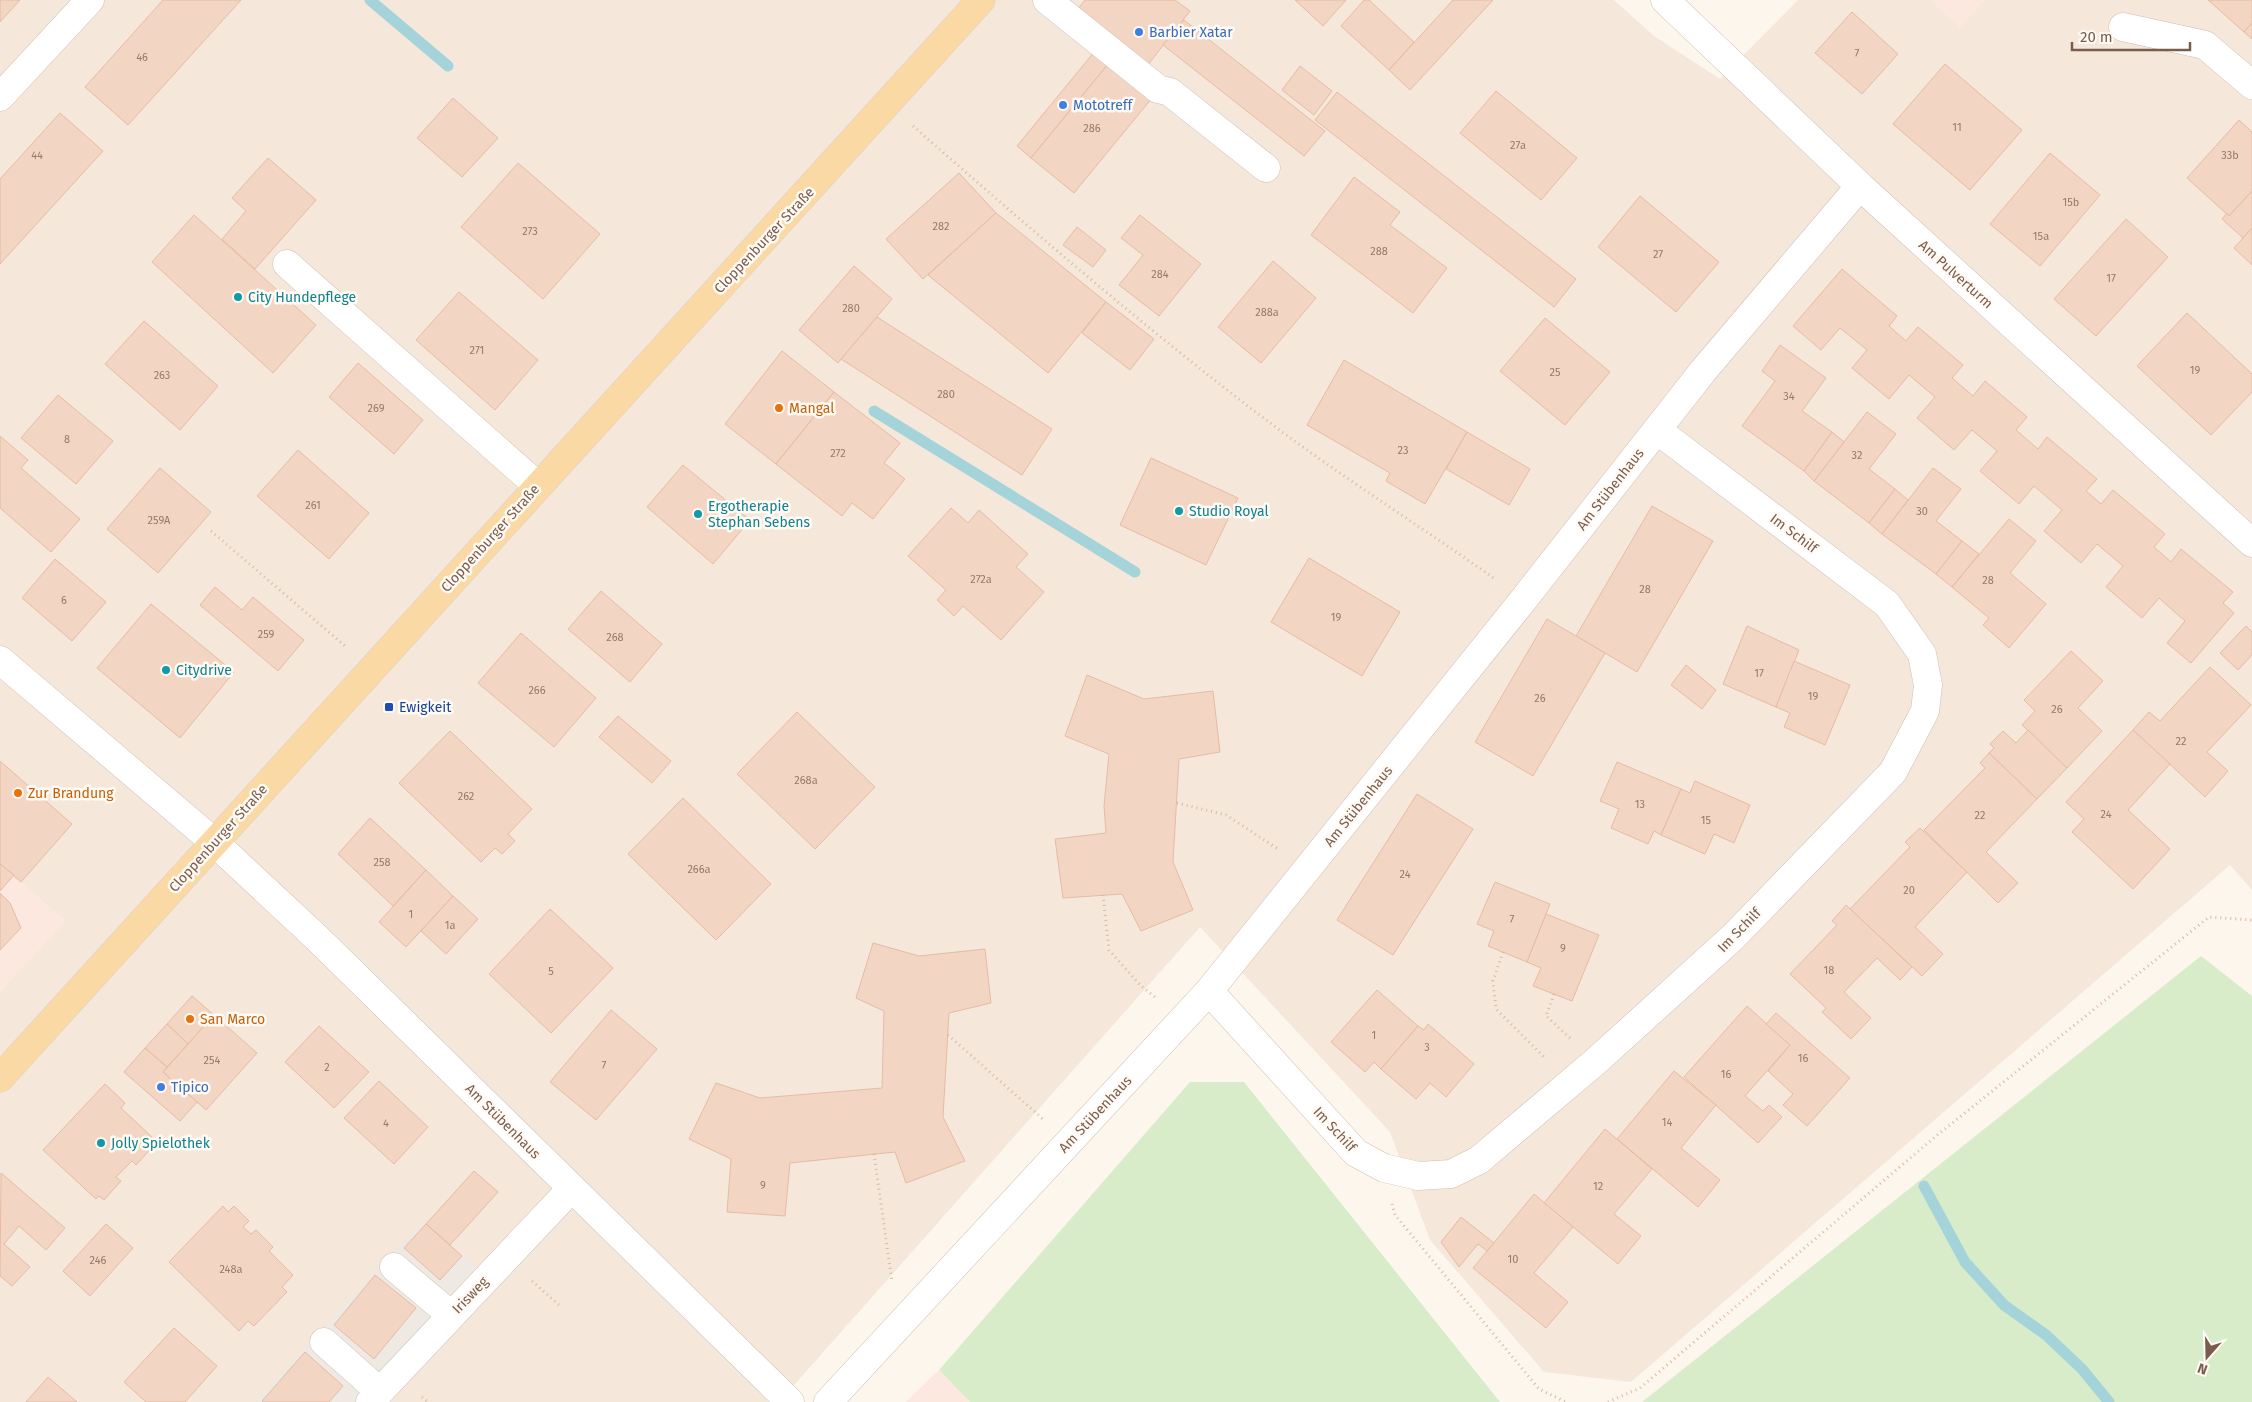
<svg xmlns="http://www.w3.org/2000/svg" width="2252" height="1402" viewBox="0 0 2252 1402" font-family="'Fira Sans',sans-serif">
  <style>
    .residential { fill: #f5e8da }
    .commercial { fill: #fde8e0 }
    .industrial { fill: #efe9e4 }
    .green { fill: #d8ecc9 }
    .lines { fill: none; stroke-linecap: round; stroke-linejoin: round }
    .stream { stroke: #a5d3da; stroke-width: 11 }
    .building { fill: #f3d5c3; stroke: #e6bba3 }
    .minor-casing { stroke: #d1beb0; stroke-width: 29 }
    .major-casing { stroke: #dad1cd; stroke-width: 29 }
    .path { stroke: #d9b8a5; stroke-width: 3; stroke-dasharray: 1 4; stroke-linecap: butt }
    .minor { stroke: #fff; stroke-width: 28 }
    .major { stroke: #fbd9a5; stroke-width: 28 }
    .shop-dot { fill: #3f7fe0; stroke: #fffaf3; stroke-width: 2 }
    .culture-dot { fill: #0f9aa8; stroke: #fffaf3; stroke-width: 2 }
    .food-dot { fill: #e8710a; stroke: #fffaf3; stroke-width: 2 }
    .transit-dot { fill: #1a4fb4; stroke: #fffaf3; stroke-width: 2 }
    .labels { text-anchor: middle; stroke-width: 5; stroke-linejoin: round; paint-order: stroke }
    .number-label { font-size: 11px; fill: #987a6a }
    .shop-label { font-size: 14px; fill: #366cbe; stroke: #fffaf3; text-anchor: start }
    .street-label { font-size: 14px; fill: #7a5c4d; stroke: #fffaf3 }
    .culture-label { font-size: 14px; fill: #0d838f; stroke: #fffaf3; text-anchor: start }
    .food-label { font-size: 14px; fill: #c56008; stroke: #fffaf3; text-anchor: start }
    .transit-label { font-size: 14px; fill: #164399; stroke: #fffaf3; text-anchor: start }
  </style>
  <rect width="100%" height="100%" fill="#fdf6ec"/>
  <polygon class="residential" points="0,0 1614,0 1654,36 1720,79 1798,0 1930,0 1960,27 1984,0 2252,0 2252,890 2230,865 1631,1382 1544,1372 1430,1240 1390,1132 1200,927 779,1402 0,1402 0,991 65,921 0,864"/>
  <g class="commercial">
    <polygon points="1930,0 1984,0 1960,27"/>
    <polygon points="0,864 65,921 0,991"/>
    <polygon points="939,1370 970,1402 906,1402"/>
  </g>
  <polygon class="industrial" points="423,1221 487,1277 370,1402 255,1402"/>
  <g class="green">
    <polygon points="2201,956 2252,996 2252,1402 1642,1402"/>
    <polygon points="1190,1082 1244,1082 1500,1402 970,1402 939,1370"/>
  </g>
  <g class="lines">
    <g class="stream">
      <polyline points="370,0 448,66"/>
      <polyline points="874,411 1135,572"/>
      <polyline points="1924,1186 1965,1262 2004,1305 2046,1335 2082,1369 2109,1402"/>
    </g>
  </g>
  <g class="building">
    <polygon points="0,0 20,0 0,22"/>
    <polygon points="163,0 241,0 128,125 85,87"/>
    <polygon points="1085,0 1175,0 1190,11 1147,66 1077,10"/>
    <polygon points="1295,0 1346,0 1323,26"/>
    <polygon points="1364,0 1369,0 1414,42 1389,70 1341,26"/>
    <polygon points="1453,0 1493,0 1410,90 1389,70"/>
    <polygon points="2208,0 2252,0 2252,23 2244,32"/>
    <polygon points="1852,12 1898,54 1862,94 1815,53"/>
    <polygon points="1184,20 1325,131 1304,156 1163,45"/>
    <polygon points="2252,23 2252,39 2244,32"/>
    <polygon points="1095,51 1109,63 1031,158 1017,146"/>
    <polygon points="1109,63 1152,98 1074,193 1031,158"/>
    <polygon points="1945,64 2022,130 1970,190 1893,124"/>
    <polygon points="1300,66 1332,91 1314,115 1282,90"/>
    <polygon points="1496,91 1577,158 1541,200 1460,133"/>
    <polygon points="1337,92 1576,279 1554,307 1315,120"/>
    <polygon points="453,98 498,138 462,177 417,138"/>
    <polygon points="60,113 103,151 0,264 0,179"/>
    <polygon points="2239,120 2252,132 2252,191 2229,216 2187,178"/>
    <polygon points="2050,153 2100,195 2040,266 1990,224"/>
    <polygon points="268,158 316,200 255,269 222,239 246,211 232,198"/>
    <polygon points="518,163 600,234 543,299 461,227"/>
    <polygon points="959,173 996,213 923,279 886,239"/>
    <polygon points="1354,177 1400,212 1390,225 1447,268 1413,313 1311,235"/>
    <polygon points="2252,191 2252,228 2243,238 2222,219 2227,213 2229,216"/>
    <polygon points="1640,196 1719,262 1676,312 1598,247"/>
    <polygon points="996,213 1106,302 1048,373 928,275"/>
    <polygon points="194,215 316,325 273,373 152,262"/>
    <polygon points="1140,215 1201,264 1159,316 1119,285 1143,255 1121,238"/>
    <polygon points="2126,219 2168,257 2096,336 2054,299"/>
    <polygon points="1077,227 1106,250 1093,267 1063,245"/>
    <polygon points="2252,228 2252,265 2234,248"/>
    <polygon points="1273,261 1316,298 1261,363 1218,327"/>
    <polygon points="854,266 892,299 838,363 799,330"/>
    <polygon points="1842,269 1897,316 1889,326 1906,341 1918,327 1963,365 1952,378 1973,396 1985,381 2027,417 2016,430 2038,449 2047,437 2097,479 2086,491 2101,504 2113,490 2165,534 2154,547 2171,562 2181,549 2233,592 2223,603 2234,613 2191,663 2167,643 2185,621 2159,598 2142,618 2106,587 2123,566 2097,544 2081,563 2044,531 2062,510 2034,486 2019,504 1980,471 1997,451 1972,430 1954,450 1917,418 1935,397 1909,375 1889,399 1852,368 1867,350 1840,328 1821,350 1793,326"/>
    <polygon points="459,292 538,360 495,410 416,340"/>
    <polygon points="1106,302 1154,339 1130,370 1082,333"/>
    <polygon points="2187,313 2252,374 2252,392 2211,435 2137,366"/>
    <polygon points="877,317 1052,429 1022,475 841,359"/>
    <polygon points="1545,318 1610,372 1565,425 1500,371"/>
    <polygon points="144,321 218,386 180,430 105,364"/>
    <polygon points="1780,345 1826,378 1802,411 1832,432 1804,471 1742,426 1775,381 1762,371"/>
    <polygon points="782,351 834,392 776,464 725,424"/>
    <polygon points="1344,360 1467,432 1425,504 1386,481 1390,473 1307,425"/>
    <polygon points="358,363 423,420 394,454 329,397"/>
    <polygon points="834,392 900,443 884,463 905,479 873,519 852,503 842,516 776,464"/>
    <polygon points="58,395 113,441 76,484 21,438"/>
    <polygon points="1867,412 1896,434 1869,469 1895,489 1869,523 1814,481"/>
    <polygon points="1467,432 1530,469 1509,505 1446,469"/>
    <polygon points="1832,432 1844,442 1814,481 1804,471"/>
    <polygon points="0,436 28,460 21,468 80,519 51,552 0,508"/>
    <polygon points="298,450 369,513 329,559 257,496"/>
    <polygon points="1151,458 1238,498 1206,565 1120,525"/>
    <polygon points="683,465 750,520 713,564 647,507"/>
    <polygon points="160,468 211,512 158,573 107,529"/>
    <polygon points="1933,468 1961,489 1936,521 1962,541 1936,574 1882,534"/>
    <polygon points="1895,489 1908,500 1882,534 1869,523"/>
    <polygon points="1652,506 1713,541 1637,672 1576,636"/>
    <polygon points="951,508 968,523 979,510 1028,554 1016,567 1044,592 1001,640 963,606 954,616 937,600 946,590 908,556"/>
    <polygon points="2009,519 2036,541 2010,573 2046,604 2009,648 1983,625 1989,618 1952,587"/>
    <polygon points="1962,541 1979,554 1952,587 1936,574"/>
    <polygon points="1309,558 1400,612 1362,676 1271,622"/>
    <polygon points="55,559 106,602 72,641 22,598"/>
    <polygon points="215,587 242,610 253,597 304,640 278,671 200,605"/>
    <polygon points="601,591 662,644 630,682 568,629"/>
    <polygon points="151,604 234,672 180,738 97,668"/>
    <polygon points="1547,619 1605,653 1533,776 1475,742"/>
    <polygon points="1747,626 1799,650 1776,707 1723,684"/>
    <polygon points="2246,626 2252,632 2252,655 2238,670 2220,653"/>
    <polygon points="521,633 596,698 554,747 478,683"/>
    <polygon points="2071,651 2103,681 2078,708 2102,731 2067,768 2022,725 2035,711 2024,700"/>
    <polygon points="1794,661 1850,685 1825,745 1784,727 1790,713 1776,707"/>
    <polygon points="1686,665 1716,690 1702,709 1671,685"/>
    <polygon points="2210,667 2251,705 2207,752 2228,771 2205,797 2133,730 2149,712 2160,721"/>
    <polygon points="1087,675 1144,699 1213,691 1220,752 1179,759 1173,862 1193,910 1141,931 1122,894 1063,898 1055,839 1106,833 1104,806 1109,754 1065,736"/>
    <polygon points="797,712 875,787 815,849 737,774"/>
    <polygon points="618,716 671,761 652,783 599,737"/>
    <polygon points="2028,730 2067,768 2037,799 1989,753 1994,748 1990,744 2003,731 2016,743"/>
    <polygon points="2133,730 2170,764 2128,810 2170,849 2133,889 2072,832 2084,819 2066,802"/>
    <polygon points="450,731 532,809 508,834 515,841 502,854 495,848 481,862 399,783"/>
    <polygon points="1989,753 2037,799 1986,852 2018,883 1998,903 1924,830 1985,768 1980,763"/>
    <polygon points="0,761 72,824 21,882 0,864"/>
    <polygon points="1617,762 1681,789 1661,835 1654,831 1648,844 1611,828 1619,809 1600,801"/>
    <polygon points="1695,781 1750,805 1734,843 1714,834 1705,854 1661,835 1681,789 1690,793"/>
    <polygon points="1417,794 1473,829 1393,955 1337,920"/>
    <polygon points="683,798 771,884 716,940 628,854"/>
    <polygon points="370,818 426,870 393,906 338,854"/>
    <polygon points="1920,828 1967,872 1915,927 1943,954 1922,976 1850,909 1910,847 1905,842"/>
    <polygon points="0,864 14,875 0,891"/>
    <polygon points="426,870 453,896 406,947 379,922"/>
    <polygon points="1495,882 1550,904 1527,962 1488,946 1494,931 1477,924"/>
    <polygon points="0,893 10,903 21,928 0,950"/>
    <polygon points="453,896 478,919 446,954 421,931"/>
    <polygon points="1846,905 1912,967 1900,980 1877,958 1844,992 1871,1018 1851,1039 1822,1012 1826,1008 1790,974 1837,925 1832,921"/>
    <polygon points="550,909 613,968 551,1033 489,974"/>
    <polygon points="1546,914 1599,935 1572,1001 1533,986 1541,968 1527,962"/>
    <polygon points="873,943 919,956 985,949 991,1003 949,1013 943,1117 965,1161 906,1183 895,1152 790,1163 785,1216 727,1212 731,1159 689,1139 716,1083 760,1098 882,1088 884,1011 856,998"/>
    <polygon points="1377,990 1418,1026 1381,1069 1374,1062 1365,1072 1331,1042"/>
    <polygon points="192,996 214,1015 188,1044 167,1024"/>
    <polygon points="1747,1006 1790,1045 1745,1096 1763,1111 1769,1105 1782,1117 1758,1143 1684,1077"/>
    <polygon points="611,1010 657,1049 596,1120 550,1082"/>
    <polygon points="1776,1013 1850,1078 1807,1126 1783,1105 1793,1094 1768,1071 1790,1045 1766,1024"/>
    <polygon points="214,1015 257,1053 206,1110 163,1072"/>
    <polygon points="167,1024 188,1044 167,1067 145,1048"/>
    <polygon points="1428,1024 1474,1064 1446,1097 1430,1083 1416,1099 1381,1069 1418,1026 1424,1030"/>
    <polygon points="319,1026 369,1072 334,1108 285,1062"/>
    <polygon points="145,1048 167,1067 163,1072 197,1102 180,1121 124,1072"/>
    <polygon points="1674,1071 1716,1105 1681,1148 1720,1180 1698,1207 1617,1139"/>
    <polygon points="379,1081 428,1127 394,1164 344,1118"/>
    <polygon points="105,1084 125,1103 121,1108 153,1138 150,1141 154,1145 136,1165 132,1161 116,1177 121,1181 104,1200 99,1196 96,1199 43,1150"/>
    <polygon points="1605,1129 1652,1169 1614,1214 1641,1236 1618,1264 1544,1203"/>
    <polygon points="474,1171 498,1192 450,1245 426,1224"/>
    <polygon points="1,1173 65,1228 46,1250 19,1226 4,1244 30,1267 12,1286 0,1276"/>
    <polygon points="1534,1194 1573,1227 1534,1273 1568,1302 1546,1328 1473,1268"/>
    <polygon points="223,1206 228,1212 234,1206 249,1221 243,1227 251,1234 256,1230 273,1247 269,1251 293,1275 282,1287 287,1292 254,1326 248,1321 239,1331 169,1262"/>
    <polygon points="1461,1217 1494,1243 1487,1251 1478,1244 1459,1267 1441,1242"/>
    <polygon points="106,1224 133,1248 90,1296 63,1271"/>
    <polygon points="426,1224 462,1256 440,1280 404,1248"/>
    <polygon points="375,1275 416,1308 374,1359 334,1325"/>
    <polygon points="174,1328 217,1366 185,1402 146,1402 124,1382"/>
    <polygon points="305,1352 343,1386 329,1402 263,1402 262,1401"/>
    <polygon points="48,1377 77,1402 26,1402"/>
  </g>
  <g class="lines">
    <g class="minor-casing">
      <g id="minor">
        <polyline points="1047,0 1158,89 1170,92 1266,168"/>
        <polyline points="1665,0 1860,186 2252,543"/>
        <polyline points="2123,27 2205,45 2252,85"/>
        <polyline points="0,97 90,0"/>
        <polyline points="287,264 538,486"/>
        <polyline points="0,660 214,842 317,938 790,1402"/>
        <polyline points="1209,991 1356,1153 1384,1168 1418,1176 1451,1174 1479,1160 1595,1062 1733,937 1893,772 1925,711 1928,685 1922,654 1887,604 1657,430"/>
        <polyline points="394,1267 451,1315"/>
        <polyline points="324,1342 379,1391"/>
        <polyline points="370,1402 571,1189"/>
        <polyline points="828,1402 1209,991 1524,599 1703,371 1860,186"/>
      </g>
    </g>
    <g class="major-casing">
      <polyline id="major" points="0,1078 981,0"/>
    </g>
    <g class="path">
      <path d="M913 126C1028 227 1144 327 1266 420 1339 475 1420 526 1495 579"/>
      <polyline points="211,531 345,646"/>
      <polyline points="1177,803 1226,815 1278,849"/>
      <polyline points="1103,895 1109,950 1141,986 1155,997"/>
      <polyline points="1503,952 1493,981 1496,1009 1545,1058"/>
      <polyline points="1554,994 1546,1016 1571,1039"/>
      <polyline points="948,1035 1044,1120"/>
      <polyline points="874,1154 892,1282"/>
      <polyline points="1392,1204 1395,1215 1539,1389 1566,1402"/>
      <polyline points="532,1281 560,1306"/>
      <polyline points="422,1397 428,1402"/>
      <polyline points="1608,1402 1640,1388 1935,1137 2209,917 2252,920"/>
    </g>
    <use href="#minor" class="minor"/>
    <use href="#major" class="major"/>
  </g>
  <g class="shop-dot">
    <circle cx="1139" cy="32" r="5"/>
    <circle cx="1063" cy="105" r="5"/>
    <circle cx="161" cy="1087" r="5"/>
  </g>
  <g class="culture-dot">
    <circle cx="238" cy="297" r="5"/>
    <circle cx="1179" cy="511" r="5"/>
    <circle cx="698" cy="514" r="5"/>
    <circle cx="166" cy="670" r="5"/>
    <circle cx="101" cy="1143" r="5"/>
  </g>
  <g class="food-dot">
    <circle cx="779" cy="408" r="5"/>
    <circle cx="18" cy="793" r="5"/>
    <circle cx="190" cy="1019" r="5"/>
  </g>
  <rect class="transit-dot" x="384" y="702" width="10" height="10" rx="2.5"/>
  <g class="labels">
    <g class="number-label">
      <text x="1857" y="57">7</text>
      <text x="142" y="61">46</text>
      <text x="1957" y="131">11</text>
      <text x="1092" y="132">286</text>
      <text x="1518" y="149">27a</text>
      <text x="37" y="159">44</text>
      <text x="2230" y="159">33b</text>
      <text x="2071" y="206">15b</text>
      <text x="941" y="230">282</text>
      <text x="530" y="235">273</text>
      <text x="2041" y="240">15a</text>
      <text x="1379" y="255">288</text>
      <text x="1658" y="258">27</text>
      <text x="1160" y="278">284</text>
      <text x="2111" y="282">17</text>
      <text x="851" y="312">280</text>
      <text x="1267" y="316">288a</text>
      <text x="477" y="354">271</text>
      <text x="2195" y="374">19</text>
      <text x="1555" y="376">25</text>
      <text x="162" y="379">263</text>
      <text x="946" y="398">280</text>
      <text x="1789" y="400">34</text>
      <text x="376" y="412">269</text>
      <text x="67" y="443">8</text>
      <text x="1403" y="454">23</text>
      <text x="838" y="457">272</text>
      <text x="1857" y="459">32</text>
      <text x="313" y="509">261</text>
      <text x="1922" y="515">30</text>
      <text x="159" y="524">259A</text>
      <text x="981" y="583">272a</text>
      <text x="1988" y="584">28</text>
      <text x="1645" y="593">28</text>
      <text x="64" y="604">6</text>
      <text x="1336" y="621">19</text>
      <text x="266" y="638">259</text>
      <text x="615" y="641">268</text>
      <text x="1759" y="677">17</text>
      <text x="537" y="694">266</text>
      <text x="1813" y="700">19</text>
      <text x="1540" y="702">26</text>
      <text x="2057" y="713">26</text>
      <text x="2181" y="745">22</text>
      <text x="806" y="784">268a</text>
      <text x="466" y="800">262</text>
      <text x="1640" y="808">13</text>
      <text x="2106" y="818">24</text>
      <text x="1980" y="819">22</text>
      <text x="1706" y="824">15</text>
      <text x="382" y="866">258</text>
      <text x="699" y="873">266a</text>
      <text x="1405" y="878">24</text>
      <text x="1909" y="894">20</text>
      <text x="411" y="918">1</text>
      <text x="1512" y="923">7</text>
      <text x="450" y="929">1a</text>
      <text x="1563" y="952">9</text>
      <text x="1829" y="974">18</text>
      <text x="551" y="975">5</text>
      <text x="1374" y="1039">1</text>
      <text x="1427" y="1051">3</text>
      <text x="1803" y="1062">16</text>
      <text x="212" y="1064">254</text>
      <text x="604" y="1069">7</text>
      <text x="327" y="1071">2</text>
      <text x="1726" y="1078">16</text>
      <text x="1667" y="1126">14</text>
      <text x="386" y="1127">4</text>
      <text x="763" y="1189">9</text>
      <text x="1598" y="1190">12</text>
      <text x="1513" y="1263">10</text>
      <text x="98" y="1264">246</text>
      <text x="231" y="1273">248a</text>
    </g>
    <g class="shop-label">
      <text x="1149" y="37">Barbier Xatar</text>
      <text x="1073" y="110">Mototreff</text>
      <text x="171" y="1092">Tipico</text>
    </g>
    <g class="street-label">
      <text transform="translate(764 240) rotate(-47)" y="5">Cloppenburger Straße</text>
      <text transform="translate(1956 274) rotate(42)" y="5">Am Pulverturm</text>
      <text transform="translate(1610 489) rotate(-52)" y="5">Am Stübenhaus</text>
      <text transform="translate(1794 533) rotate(37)" y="5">Im Schilf</text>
      <text transform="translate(490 538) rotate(-48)" y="5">Cloppenburger Straße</text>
      <text transform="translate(1358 806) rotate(-51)" y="5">Am Stübenhaus</text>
      <text transform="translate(218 838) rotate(-48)" y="5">Cloppenburger Straße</text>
      <text transform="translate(1739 930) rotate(-46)" y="5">Im Schilf</text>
      <text transform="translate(1095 1114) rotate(-47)" y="5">Am Stübenhaus</text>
      <text transform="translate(503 1121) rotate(45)" y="5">Am Stübenhaus</text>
      <text transform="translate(1335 1129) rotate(47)" y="5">Im Schilf</text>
      <text transform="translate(470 1295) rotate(-46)" y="5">Irisweg</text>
    </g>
    <g class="culture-label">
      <text x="248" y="302">City Hundepflege</text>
      <text x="708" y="511">Ergotherapie<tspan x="708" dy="16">Stephan Sebens</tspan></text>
      <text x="1189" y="516">Studio Royal</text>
      <text x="176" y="675">Citydrive</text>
      <text x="111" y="1148">Jolly Spielothek</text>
    </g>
    <g class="food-label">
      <text x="789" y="413">Mangal</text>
      <text x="28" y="798">Zur Brandung</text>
      <text x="200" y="1024">San Marco</text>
    </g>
    <g class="transit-label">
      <text x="399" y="712">Ewigkeit</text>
    </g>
  </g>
  <g transform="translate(2207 1357) rotate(200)" stroke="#fffaf3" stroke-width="4" paint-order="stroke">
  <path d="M0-4L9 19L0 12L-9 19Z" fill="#7a5c4d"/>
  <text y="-8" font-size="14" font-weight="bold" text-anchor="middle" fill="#7a5c4d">N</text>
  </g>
  <path d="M2072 42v8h118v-8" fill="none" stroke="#7a5c4d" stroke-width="2.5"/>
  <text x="2080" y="42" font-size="15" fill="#7a5c4d" stroke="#fffaf3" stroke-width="4" paint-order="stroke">20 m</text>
</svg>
